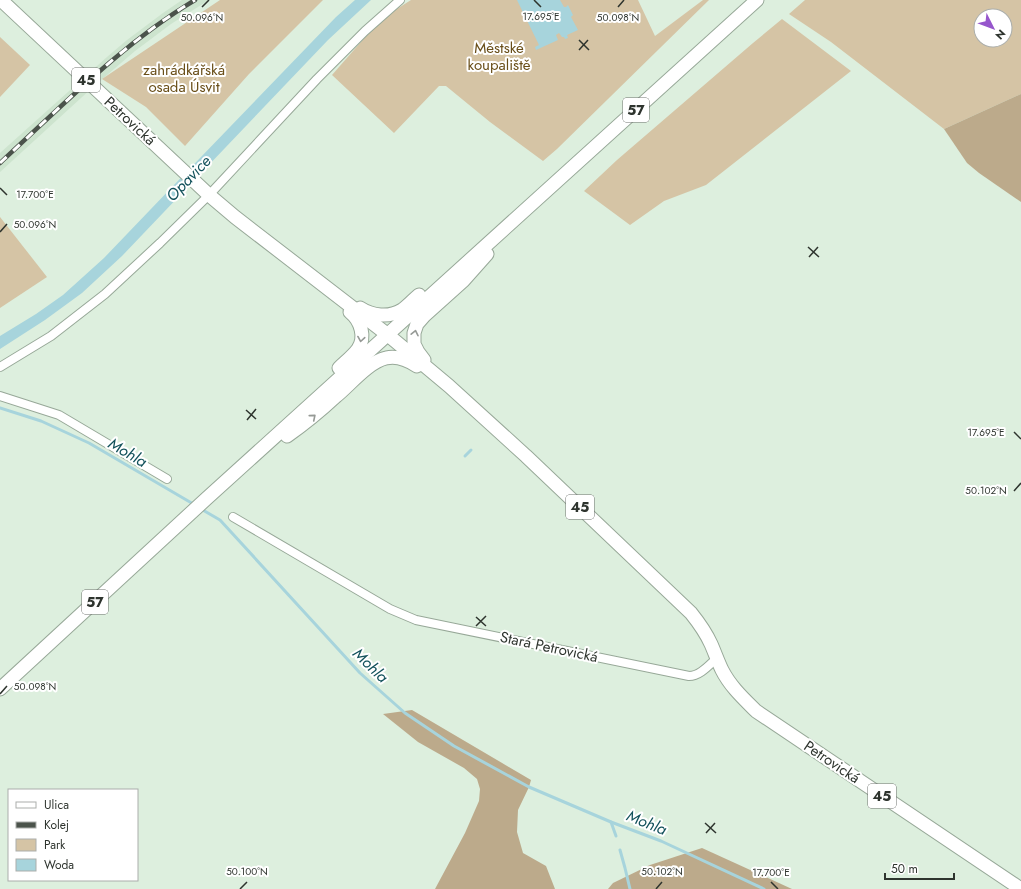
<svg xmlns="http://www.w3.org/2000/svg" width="1021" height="889" viewBox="0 0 1021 889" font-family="Jost,sans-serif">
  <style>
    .built { fill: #cde4ce }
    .green { fill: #d5c4a5; fill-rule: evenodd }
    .forest { fill: #bcaa8b }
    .water { fill: #a7d4dc }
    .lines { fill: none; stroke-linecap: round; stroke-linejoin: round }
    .stream { stroke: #a7d4dc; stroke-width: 3 }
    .street-casing { stroke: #97a898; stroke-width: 10 }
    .primary-casing { stroke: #97a898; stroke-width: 15 }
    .street { stroke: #fff; stroke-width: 8 }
    .primary { stroke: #fff; stroke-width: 13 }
    .rail-casing { stroke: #4b534b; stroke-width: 4.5 }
    .rail { stroke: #fff; stroke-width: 3; stroke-dasharray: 9; stroke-linecap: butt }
    .oneway { stroke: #969a96 }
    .ticks { fill: none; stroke: #2e342e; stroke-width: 1.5 }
    .labels { text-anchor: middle; stroke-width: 4; stroke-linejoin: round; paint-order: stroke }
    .shield { fill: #fff; stroke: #6d716d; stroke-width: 1 }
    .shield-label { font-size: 14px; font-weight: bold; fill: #2e342e }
    .park-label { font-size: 15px; fill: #694e18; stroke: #fff }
    .street-label { font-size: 15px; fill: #2e342e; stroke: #fff }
    .water-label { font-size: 16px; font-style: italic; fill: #12515b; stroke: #fff }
    .ticks-label { font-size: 10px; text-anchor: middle; fill: #2e342e; stroke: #fff; stroke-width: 4; stroke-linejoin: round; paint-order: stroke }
  </style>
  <rect width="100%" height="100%" fill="#ddefde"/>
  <polygon class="built" points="182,0 209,0 171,24 135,51 93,87 0,172 0,153 107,57 127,40 163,13"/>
  <g class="green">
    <polygon points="220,0 323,0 249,74 185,146 146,107 102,79"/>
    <polygon points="411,0 638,0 655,36 703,0 709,0 557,149 543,161 490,122 446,86 439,86 394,133 332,75 381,19"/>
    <path d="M805 0H1021V94L944 129 831 42 789 14ZM981 16H1005V40H981Z"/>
    <polygon points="782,19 851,71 706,185 664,201 630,225 584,191 617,160 753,43"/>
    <polygon points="0,37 30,65 0,97"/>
    <polygon points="0,217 47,277 0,308"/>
  </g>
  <g class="forest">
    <polygon points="1021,94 1021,202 979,173 967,163 944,129"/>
    <polygon points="412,710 531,780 529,787 518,810 517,832 523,853 546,866 555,889 435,889 465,833 479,801 480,789 477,779 464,768 418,742 383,714"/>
    <polygon points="702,848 792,889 608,889 613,883 650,865"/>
  </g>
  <g class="water">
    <polygon points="355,0 371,0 328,40 122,256 82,293 45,320 0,349 0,336 36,314 63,295 104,258 173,186 336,17"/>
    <polygon points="517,0 560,0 564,7 566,7 568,5 573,15 571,17 578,30 567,35 568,38 565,39 564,37 562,37 559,33 556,35 558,40 536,50 535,47 539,45"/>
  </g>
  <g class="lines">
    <g class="stream">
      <polyline points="0,408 41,421 89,443 195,505"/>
      <polyline points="465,456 471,450"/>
      <polyline points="201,509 220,520 360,673 405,713 454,746 529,787 611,822 661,841 764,889"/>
      <polyline points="611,822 616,836"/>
      <polyline points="620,850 625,868 630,889"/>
    </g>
    <g class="street-casing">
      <g id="street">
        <polyline points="0,367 51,336 105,294 160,243 209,195 317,79 365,31 400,0"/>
        <polyline points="0,396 59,415 167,479"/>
        <path d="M233 517 390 609 416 620 689 676C700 676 709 665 717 658"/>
      </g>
    </g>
    <g class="primary-casing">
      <g id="primary">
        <path d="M1 0 209 195 235 217 388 335 449 386 526 456 691 613C699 623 706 633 711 644 715 653 718 662 722 670 730 686 743 698 756 711L1021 889"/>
        <path d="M360 308C372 316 389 318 402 310 408 306 413 300 419 295"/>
        <polyline points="424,360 418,352 414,344 414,333 417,324 424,316 463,281 487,254"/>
        <path d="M339 368C345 362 353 356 358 349 366 337 361 321 350 312"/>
        <path d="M287 436C304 424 320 411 335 397 349 386 368 362 386 358 398 355 408 360 417 366"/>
        <polyline points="0,689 206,499 757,0"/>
      </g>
    </g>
    <use href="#street" class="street"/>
    <use href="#primary" class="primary"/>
    <g class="rail-casing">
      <path id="rail" d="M0 163C62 106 123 43 195 0"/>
    </g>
    <use href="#rail" class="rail"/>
  </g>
  <defs><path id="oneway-chevron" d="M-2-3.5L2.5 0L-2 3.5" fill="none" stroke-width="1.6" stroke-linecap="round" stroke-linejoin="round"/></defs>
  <g class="oneway">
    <use href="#oneway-chevron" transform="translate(415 333) rotate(-78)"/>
    <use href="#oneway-chevron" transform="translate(361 339) rotate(99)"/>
    <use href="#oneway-chevron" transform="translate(313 417) rotate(-40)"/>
  </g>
  <path class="ticks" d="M534 0 541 7M202 7 209 0M618 7 624 0M579 40 589 50M579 50 588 40M0 188 7 195M0 232 7 224M808 247 819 257M809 257 818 247M246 410 256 419M247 420 256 409M1014 432 1021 439M1014 491 1021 483M476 617 486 626M476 626 486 616M0 694 7 686M705 823 716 833M706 833 715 823M771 882 778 889M240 889 247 882M656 889 662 882"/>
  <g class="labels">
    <g class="shield">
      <rect x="72" y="68" width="28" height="24" rx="3"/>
      <rect x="623" y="98" width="26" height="24" rx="3"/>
      <rect x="566" y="495" width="28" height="24" rx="3"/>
      <rect x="82" y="590" width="26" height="24" rx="3"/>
      <rect x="868" y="784" width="28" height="24" rx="3"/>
    </g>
    <g class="shield-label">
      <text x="86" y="85">45</text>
      <text x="636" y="115">57</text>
      <text x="580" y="512">45</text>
      <text x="95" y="607">57</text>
      <text x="882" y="801">45</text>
    </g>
    <g class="park-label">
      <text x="499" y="53">Městské<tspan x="499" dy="17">koupaliště</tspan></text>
      <text x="184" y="75">zahrádkářská<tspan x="184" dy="17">osada Úsvit</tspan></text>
    </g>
    <g class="street-label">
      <text transform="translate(130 121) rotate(43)" y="5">Petrovická</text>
      <text transform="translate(549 647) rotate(12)" y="5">Stará Petrovická</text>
      <text transform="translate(832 762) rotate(34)" y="5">Petrovická</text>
    </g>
    <g class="water-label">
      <text transform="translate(188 178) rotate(-46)" y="6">Opavice</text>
      <text transform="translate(128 452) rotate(30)" y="6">Mohla</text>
      <text transform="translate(371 665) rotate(44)" y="6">Mohla</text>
      <text transform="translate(647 822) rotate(22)" y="6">Mohla</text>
    </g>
  </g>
  <g class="ticks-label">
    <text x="541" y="20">17.695°E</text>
    <text x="202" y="21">50.096°N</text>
    <text x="618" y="21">50.098°N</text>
    <text x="35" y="198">17.700°E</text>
    <text x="35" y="228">50.096°N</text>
    <text x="986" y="436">17.695°E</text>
    <text x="986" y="494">50.102°N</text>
    <text x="35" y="690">50.098°N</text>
    <text x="247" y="875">50.100°N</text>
    <text x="662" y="875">50.102°N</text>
    <text x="771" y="876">17.700°E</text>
  </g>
  <rect x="8" y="789" width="130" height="92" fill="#ffffff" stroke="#abaeab"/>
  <rect x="16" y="802" width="20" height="6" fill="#ffffff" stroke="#abaeab"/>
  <text x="44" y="809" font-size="12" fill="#2e342e">Ulica</text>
  <rect x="16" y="822" width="20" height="6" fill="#4b534b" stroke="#abaeab"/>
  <text x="44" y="829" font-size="12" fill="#2e342e">Kolej</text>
  <rect x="16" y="839" width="20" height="12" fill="#d5c4a5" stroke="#abaeab"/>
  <text x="44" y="849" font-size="12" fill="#2e342e">Park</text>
  <rect x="16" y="859" width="20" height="12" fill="#a7d4dc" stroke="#abaeab"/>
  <text x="44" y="869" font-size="12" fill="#2e342e">Woda</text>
  <g transform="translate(993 28) rotate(132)"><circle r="19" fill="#ffffff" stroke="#abaeab"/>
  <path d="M0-3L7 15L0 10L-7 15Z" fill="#9656cc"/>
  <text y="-6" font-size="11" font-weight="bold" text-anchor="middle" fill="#2e342e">N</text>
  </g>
  <path d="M885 873v6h69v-6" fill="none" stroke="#2e342e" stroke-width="2"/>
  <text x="891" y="873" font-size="12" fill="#2e342e" stroke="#ffffff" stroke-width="3" paint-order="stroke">50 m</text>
</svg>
